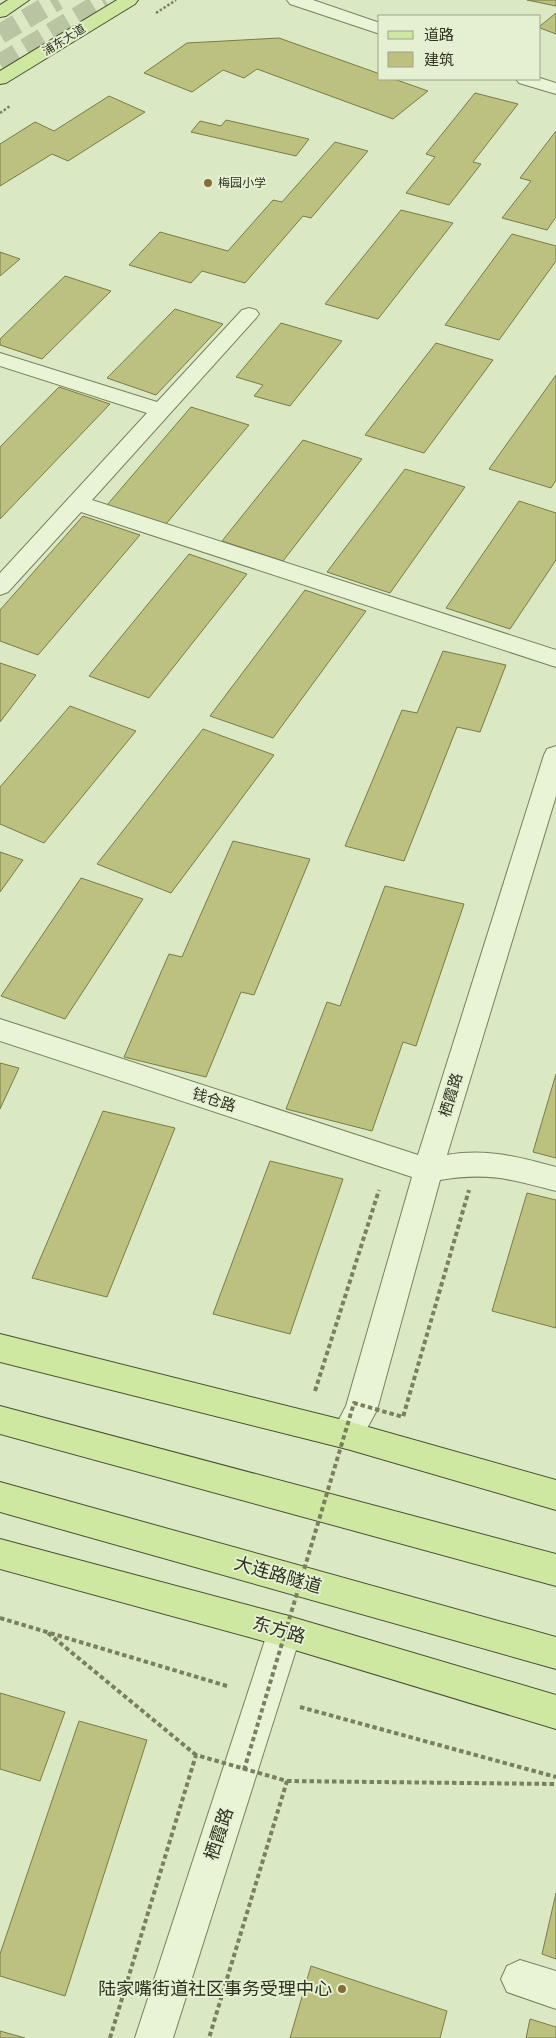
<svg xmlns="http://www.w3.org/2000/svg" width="556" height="2038" viewBox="0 0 556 2038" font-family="'Times New Roman','Noto Sans SC',serif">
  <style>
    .building { fill: #bcc17f; stroke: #797c46 }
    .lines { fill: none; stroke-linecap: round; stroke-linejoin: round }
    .major-tunnel { stroke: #b9c4a3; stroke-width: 20; stroke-dasharray: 20 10; stroke-linecap: butt }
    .minor-casing { stroke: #79805d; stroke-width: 2 }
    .major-casing { stroke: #4b4f31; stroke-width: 2 }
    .path-far1 { stroke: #79805d; stroke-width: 2.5; stroke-dasharray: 2.5 2; stroke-linecap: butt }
    .path { stroke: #79805d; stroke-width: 4; stroke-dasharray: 4.5 3; stroke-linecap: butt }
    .minor { fill: #e9f4d6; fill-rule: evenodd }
    .major { fill: #cee7a1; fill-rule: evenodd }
    .path-bridge { stroke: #79805d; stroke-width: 4; stroke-dasharray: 4.5 3; stroke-linecap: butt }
    .poi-dot { fill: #886b35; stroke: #e5f0d3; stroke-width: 2 }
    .labels { text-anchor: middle; stroke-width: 4; stroke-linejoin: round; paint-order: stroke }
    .far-street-label { font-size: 12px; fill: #2f321f; stroke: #e5f0d3 }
    .far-poi-label { font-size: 12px; fill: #2f321f; stroke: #e5f0d3; text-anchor: start }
    .street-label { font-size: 15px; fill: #2f321f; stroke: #e5f0d3 }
    .near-street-label { font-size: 18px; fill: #2f321f; stroke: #e5f0d3 }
    .near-poi-label { font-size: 18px; fill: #2f321f; stroke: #e5f0d3; text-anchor: end }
  </style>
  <rect width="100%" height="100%" fill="#dbe8c4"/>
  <g class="building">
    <polygon points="527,0 556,0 556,6"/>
    <polygon points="556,13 556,34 540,28 540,26"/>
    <polygon points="279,38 380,74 380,79 394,79 428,91 393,119 257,69 244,78 223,70 192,92 144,73 187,43"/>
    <polygon points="475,93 518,104 473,162 481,164 449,205 406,193 435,157 426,154"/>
    <polygon points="109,96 145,112 68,161 52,154 0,186 0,144 35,122 54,131"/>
    <polygon points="226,120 309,139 296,156 191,132 200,121 221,126"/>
    <polygon points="556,131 556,217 547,230 502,218 531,181 520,178"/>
    <polygon points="335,142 368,151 311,218 303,216 245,283 202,271 191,283 129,265 160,232 228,251 273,200 282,202"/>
    <polygon points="401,210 453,223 378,319 325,304"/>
    <polygon points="512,234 556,246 556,261 499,340 445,325"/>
    <polygon points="0,252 20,259 0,276"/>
    <polygon points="65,276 111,291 42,359 0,345 0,339"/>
    <polygon points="175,309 223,324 156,395 107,378"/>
    <polygon points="281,323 342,341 290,406 254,396 263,385 236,377"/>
    <polygon points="436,343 493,360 424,453 365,435"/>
    <polygon points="556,375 556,480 551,488 489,469"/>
    <polygon points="59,387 110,404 0,519 0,447"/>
    <polygon points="191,407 249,425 166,524 107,505"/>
    <polygon points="303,440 362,459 283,561 222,541"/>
    <polygon points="405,469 465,487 390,593 327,572"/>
    <polygon points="519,501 556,513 556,560 510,629 446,608"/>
    <polygon points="83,516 140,535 38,655 0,641 0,610"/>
    <polygon points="189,554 247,574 149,698 89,676"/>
    <polygon points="305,590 366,611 273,738 210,716"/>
    <polygon points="443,651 506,665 480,732 457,727 404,861 345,846 402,710 417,713"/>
    <polygon points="0,663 36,675 0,722"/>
    <polygon points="70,706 136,731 44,843 0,824 0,787"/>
    <polygon points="203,729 274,755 171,893 97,864"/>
    <polygon points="233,841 310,859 254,995 241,992 206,1077 124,1057 169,954 182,957"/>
    <polygon points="0,852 23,860 0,892"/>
    <polygon points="81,878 143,899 65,1019 1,996"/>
    <polygon points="385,886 464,904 416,1046 403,1042 372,1131 286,1109 327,1002 340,1006"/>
    <polygon points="0,1063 19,1068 0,1109"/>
    <polygon points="556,1074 556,1158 533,1152"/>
    <polygon points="103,1111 175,1128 107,1297 32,1278"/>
    <polygon points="270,1161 343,1179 290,1334 213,1314"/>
    <polygon points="527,1193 556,1200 556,1328 492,1311"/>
    <polygon points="0,1693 65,1712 40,1781 0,1769"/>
    <polygon points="79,1721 147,1740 65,1996 0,1976 0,1954"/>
    <polygon points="556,1893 556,1959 542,1954"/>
    <polygon points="311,1966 447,2011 440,2038 290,2038"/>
    <polygon points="530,2019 556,2027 556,2038 526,2038"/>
    <polygon points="0,2031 25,2038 0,2038"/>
  </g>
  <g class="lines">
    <g class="major-tunnel">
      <polyline points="0,34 58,0"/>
      <polyline points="0,64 105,0"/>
    </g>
    <g class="minor-casing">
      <g id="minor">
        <polygon points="287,0 313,0 380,23 380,34 290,4"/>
        <polygon points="540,78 556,83 556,94 519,83 516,79"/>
        <polygon points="249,308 256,310 259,314 256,318 92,500 556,650 556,667 81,512 8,592 0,595 0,573 147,413 0,366 0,353 157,402 242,310"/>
        <path d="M556 746V796L447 1155C487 1148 518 1157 556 1167V1191C511 1179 487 1172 440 1180L377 1410 358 1445 347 1449 336 1445 331 1435 346 1406 412 1177 0 1041V1019L418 1155 544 755 547 749Z"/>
        <polygon points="285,1615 297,1620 302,1631 173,2038 135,2038 268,1631 273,1620"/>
        <polygon points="520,1960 556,1971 556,2009 507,1992 501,1979 507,1966"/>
      </g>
    </g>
    <g class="major-casing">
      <g id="major">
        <polygon points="8,0 29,0 6,16 0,17 0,5"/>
        <polygon points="117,0 138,0 135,4 6,83 0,84 0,71"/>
        <polygon points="0,1334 347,1421 556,1480 556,1510 347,1449 0,1362"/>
        <polygon points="0,1406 556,1554 556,1586 0,1434"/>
        <polygon points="0,1482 556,1637 556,1669 0,1512"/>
        <polygon points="0,1539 285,1615 556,1695 556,1729 285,1647 0,1569"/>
      </g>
    </g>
    <g class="path-far1">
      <polyline points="156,13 176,0"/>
      <polyline points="0,113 10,106"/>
    </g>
    <g class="path">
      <polyline points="315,1391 379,1190"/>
      <polyline points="0,1618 227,1686"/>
      <polyline points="48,1633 196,1755"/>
      <polyline points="300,1707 556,1777"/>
      <polyline points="287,1781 556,1784"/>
    </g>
    <use href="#minor" class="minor"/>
    <use href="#major" class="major"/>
    <g class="path-bridge">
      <polyline points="244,1770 354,1403 403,1417 469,1190"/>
      <polyline points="110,2038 196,1755 287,1781 209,2038"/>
    </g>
  </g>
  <g class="poi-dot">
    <circle cx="208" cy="183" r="5"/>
    <circle cx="342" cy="1989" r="5"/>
  </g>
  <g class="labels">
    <g class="far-street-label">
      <text transform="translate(64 40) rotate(-32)" y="4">浦东大道</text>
    </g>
    <g class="far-poi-label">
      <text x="218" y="187">梅园小学</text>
    </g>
    <g class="street-label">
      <text transform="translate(451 1095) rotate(-73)" y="5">栖霞路</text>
      <text transform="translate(214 1100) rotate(18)" y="5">钱仓路</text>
    </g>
    <g class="near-street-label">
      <text transform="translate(278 1575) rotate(16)" y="6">大连路隧道</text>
      <text transform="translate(279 1630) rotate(16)" y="6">东方路</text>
      <text transform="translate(219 1834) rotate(-72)" y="6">栖霞路</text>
    </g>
    <g class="near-poi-label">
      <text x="332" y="1995">陆家嘴街道社区事务受理中心</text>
    </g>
  </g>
  <rect x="378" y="15" width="162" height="65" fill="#e5f0d3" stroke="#9ca48b"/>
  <rect x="388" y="31" width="25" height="8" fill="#cee7a1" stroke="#9ca48b"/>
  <text x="424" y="40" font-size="15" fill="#2f321f">道路</text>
  <rect x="388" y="52" width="25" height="15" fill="#bcc17f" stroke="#9ca48b"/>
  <text x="424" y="65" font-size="15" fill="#2f321f">建筑</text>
</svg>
